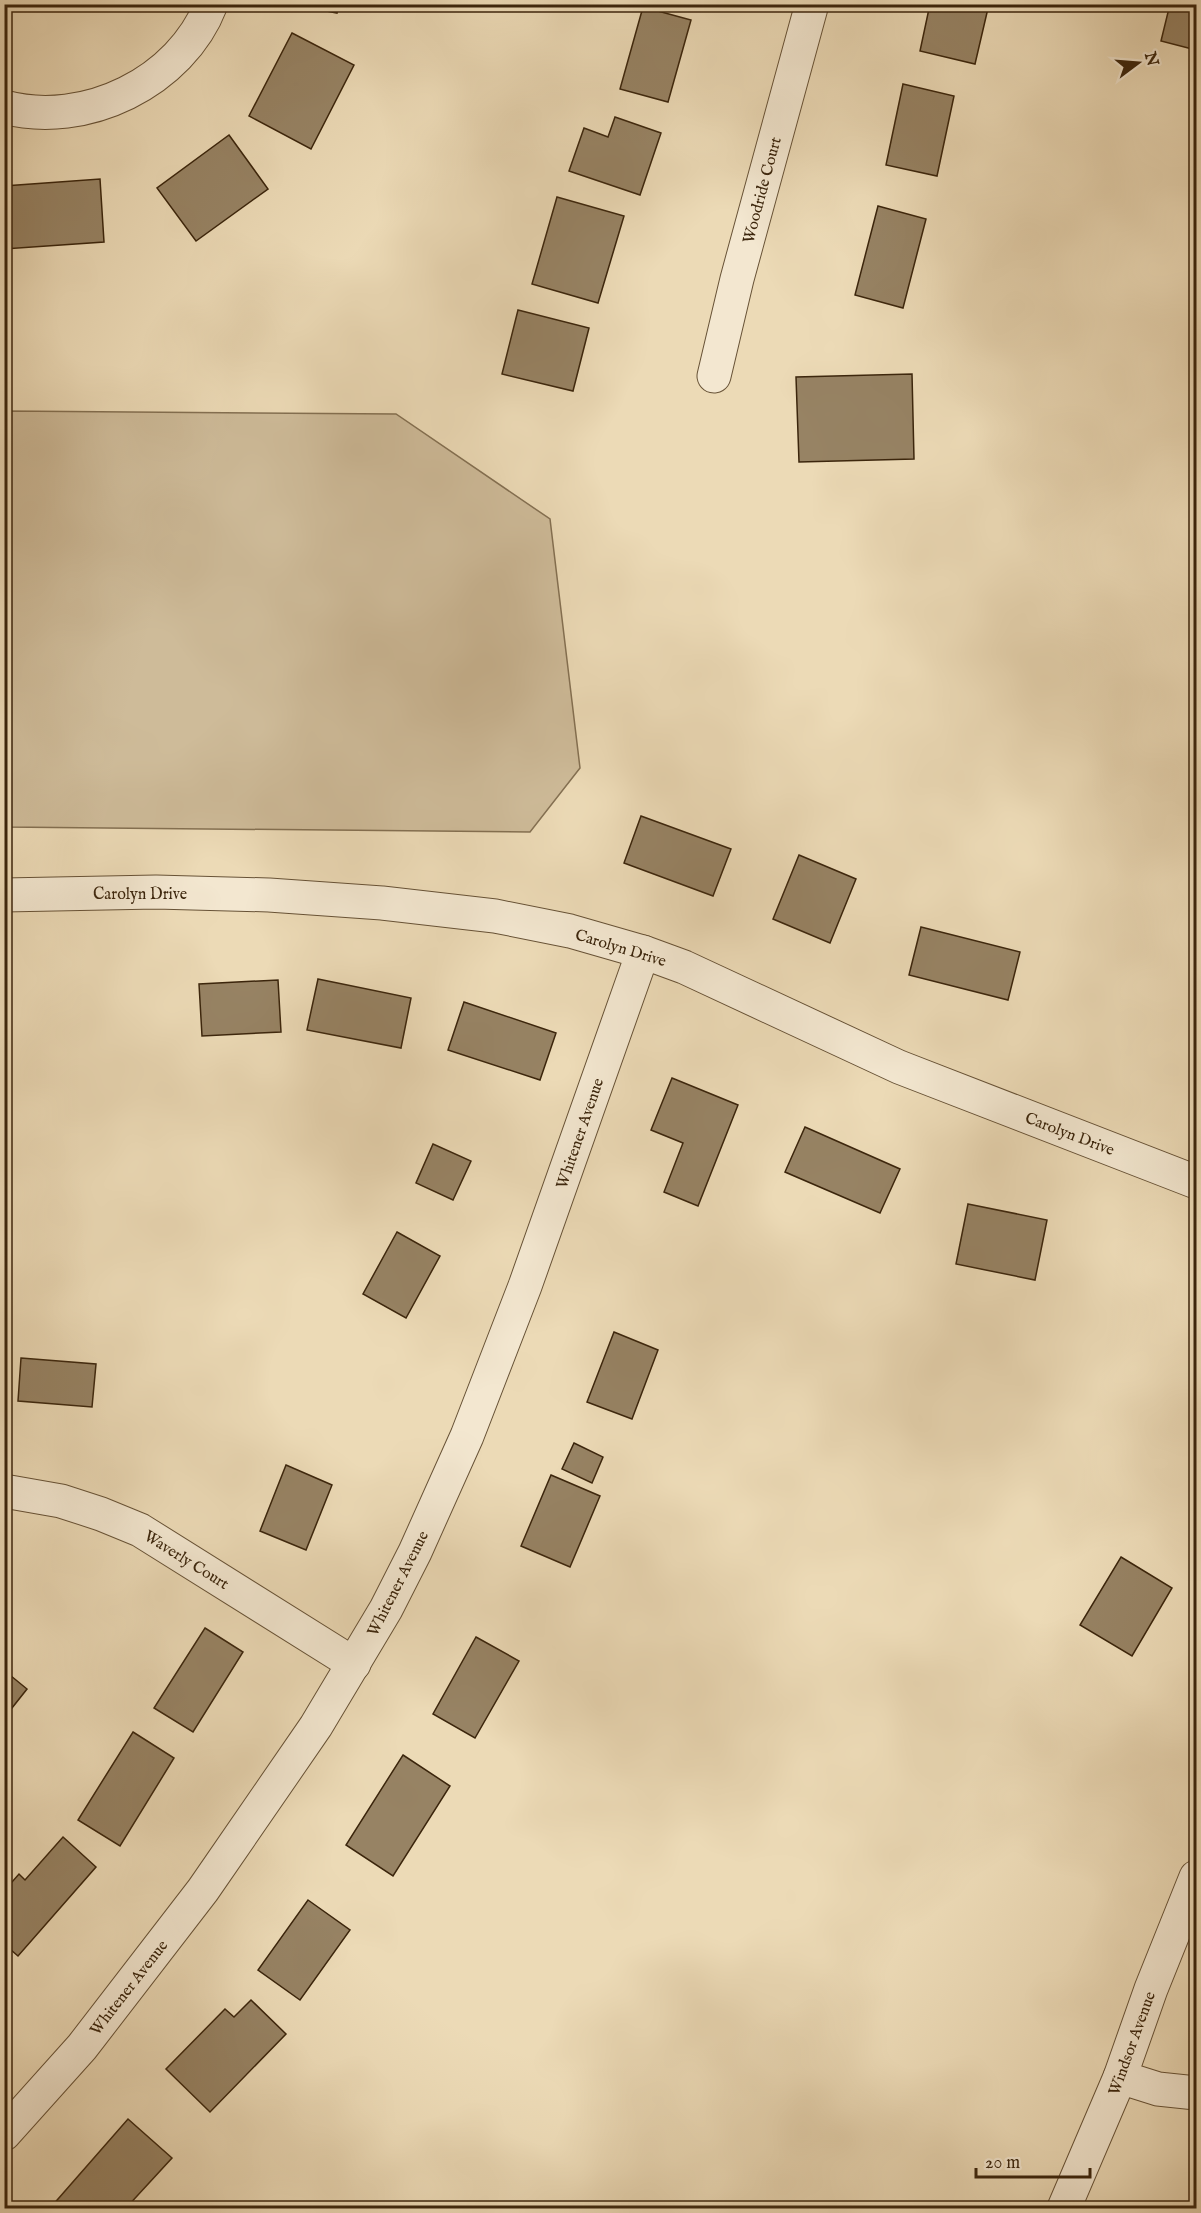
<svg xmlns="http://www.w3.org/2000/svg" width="1201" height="2213" viewBox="0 0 1201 2213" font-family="'IM FELL English',serif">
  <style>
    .green { fill: #cebb99; stroke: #847052; stroke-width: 1.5 }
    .building { fill: #978364; stroke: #3b250c; stroke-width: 1.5 }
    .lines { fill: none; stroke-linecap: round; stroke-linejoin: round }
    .street-casing { stroke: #675236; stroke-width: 35 }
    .street { stroke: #f3e7d0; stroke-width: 33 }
    .labels { text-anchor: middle; stroke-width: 6; stroke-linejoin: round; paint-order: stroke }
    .street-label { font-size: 16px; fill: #3b250c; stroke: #f3e7d0 }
  </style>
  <rect width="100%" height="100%" fill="#ecdab6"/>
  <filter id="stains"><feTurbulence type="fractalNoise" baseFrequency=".00333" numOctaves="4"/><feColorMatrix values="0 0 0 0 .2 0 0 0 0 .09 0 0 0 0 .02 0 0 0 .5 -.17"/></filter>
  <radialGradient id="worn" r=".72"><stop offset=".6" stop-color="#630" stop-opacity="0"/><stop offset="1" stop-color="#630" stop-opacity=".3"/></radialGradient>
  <polygon class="green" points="5,411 396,414 550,519 580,768 530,832 5,827"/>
  <g class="building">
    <polygon points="292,4 339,4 337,13"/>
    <polygon points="930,4 989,4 975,64 920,51"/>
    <polygon points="1170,4 1196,4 1196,50 1161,41"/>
    <polygon points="643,7 691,20 668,102 620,89"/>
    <polygon points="292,33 354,65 311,149 249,116"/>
    <polygon points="903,84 954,96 937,176 886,165"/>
    <polygon points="615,117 661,133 640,195 569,171 584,128 608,137"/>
    <polygon points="229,135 268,189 196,241 157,188"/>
    <polygon points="100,179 104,242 4,249 4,186"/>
    <polygon points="557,197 624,216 598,303 532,284"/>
    <polygon points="878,206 926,219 903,308 855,295"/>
    <polygon points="518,310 589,328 573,391 502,374"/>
    <polygon points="912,374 914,459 799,462 796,377"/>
    <polygon points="641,816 731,849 713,896 624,863"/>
    <polygon points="799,855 856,879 830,943 773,919"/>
    <polygon points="921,927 1020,952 1008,1000 909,975"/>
    <polygon points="318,979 411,998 401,1048 307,1030"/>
    <polygon points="278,980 281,1032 202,1036 199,984"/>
    <polygon points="464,1002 556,1033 540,1080 448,1050"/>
    <polygon points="672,1078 738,1105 698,1206 664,1192 683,1143 651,1130"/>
    <polygon points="805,1127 900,1169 880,1213 785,1172"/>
    <polygon points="433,1144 471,1161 453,1200 416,1183"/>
    <polygon points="968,1204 1047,1220 1035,1280 956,1264"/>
    <polygon points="397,1232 440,1256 406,1318 363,1294"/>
    <polygon points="614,1332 658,1350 632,1419 587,1402"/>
    <polygon points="21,1358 96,1364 92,1407 18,1401"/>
    <polygon points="574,1443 603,1457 592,1483 562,1469"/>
    <polygon points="286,1465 332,1485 306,1550 260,1531"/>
    <polygon points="551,1475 600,1496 570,1567 521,1546"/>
    <polygon points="1121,1557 1172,1588 1132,1656 1080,1625"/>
    <polygon points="205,1628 243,1652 193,1732 154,1708"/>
    <polygon points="476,1637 519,1661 475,1738 433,1714"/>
    <polygon points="5,1671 27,1689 4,1718 4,1671"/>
    <polygon points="133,1732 174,1758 120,1846 78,1820"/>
    <polygon points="403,1755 450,1786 393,1876 346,1845"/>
    <polygon points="63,1837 96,1867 18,1956 4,1944 4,1891 19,1874 25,1880"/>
    <polygon points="308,1900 350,1930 300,2000 258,1970"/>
    <polygon points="251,2000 286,2034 210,2112 166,2069 225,2009 234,2017"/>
    <polygon points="128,2119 172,2158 126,2208 52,2208 51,2207"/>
  </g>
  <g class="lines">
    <g class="street-casing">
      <g id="street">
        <path d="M4 107C85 129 181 82 211 4"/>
        <polyline points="714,376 737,279 812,4"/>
        <polyline points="4,895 156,892 269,895 382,903 495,916 570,931 643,952 684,967 899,1067 1196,1182"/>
        <polyline points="4,1491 61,1501 101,1514 140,1530 354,1664"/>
        <polyline points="1120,2077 1158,2089 1196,2093"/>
        <polyline points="4,2134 82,2047 203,1890 316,1726 386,1609 415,1552 467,1436 525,1286 643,952"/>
        <polyline points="1064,2208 1120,2077 1151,1989 1196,1877"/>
      </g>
    </g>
    <use href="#street" class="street"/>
  </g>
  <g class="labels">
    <g class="street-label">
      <text transform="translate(761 190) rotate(-75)" y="6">Woodride Court</text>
      <text x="140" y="899">Carolyn Drive</text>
      <text transform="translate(621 947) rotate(17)" y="6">Carolyn Drive</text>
      <text transform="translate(579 1133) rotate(-71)" y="6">Whitener Avenue</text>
      <text transform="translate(1070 1133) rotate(21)" y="6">Carolyn Drive</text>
      <text transform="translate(187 1559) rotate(32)" y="6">Waverly Court</text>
      <text transform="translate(397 1583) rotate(-63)" y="6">Whitener Avenue</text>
      <text transform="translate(128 1987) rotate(-52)" y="6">Whitener Avenue</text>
      <text transform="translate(1131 2043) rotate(-70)" y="6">Windsor Avenue</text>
    </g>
  </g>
  <rect width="1201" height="2213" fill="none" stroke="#ecdab6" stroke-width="24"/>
  <rect x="6" y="6" width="1189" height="2201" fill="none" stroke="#3b250c" stroke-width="3"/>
  <rect x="12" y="12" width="1177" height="2189" fill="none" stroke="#3b250c" stroke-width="1.5"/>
  <g transform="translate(1138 63) rotate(74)" stroke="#f3e7d0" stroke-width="4.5" paint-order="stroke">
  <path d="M0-4.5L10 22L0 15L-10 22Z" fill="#3b250c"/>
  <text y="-9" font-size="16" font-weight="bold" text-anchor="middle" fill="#3b250c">N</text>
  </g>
  <path d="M976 2168v9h114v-9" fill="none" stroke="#3b250c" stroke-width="3"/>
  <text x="985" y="2168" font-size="18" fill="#3b250c" stroke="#f3e7d0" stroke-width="4.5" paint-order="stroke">20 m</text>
  <rect width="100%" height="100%" filter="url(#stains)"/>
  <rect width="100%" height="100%" fill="url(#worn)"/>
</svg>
